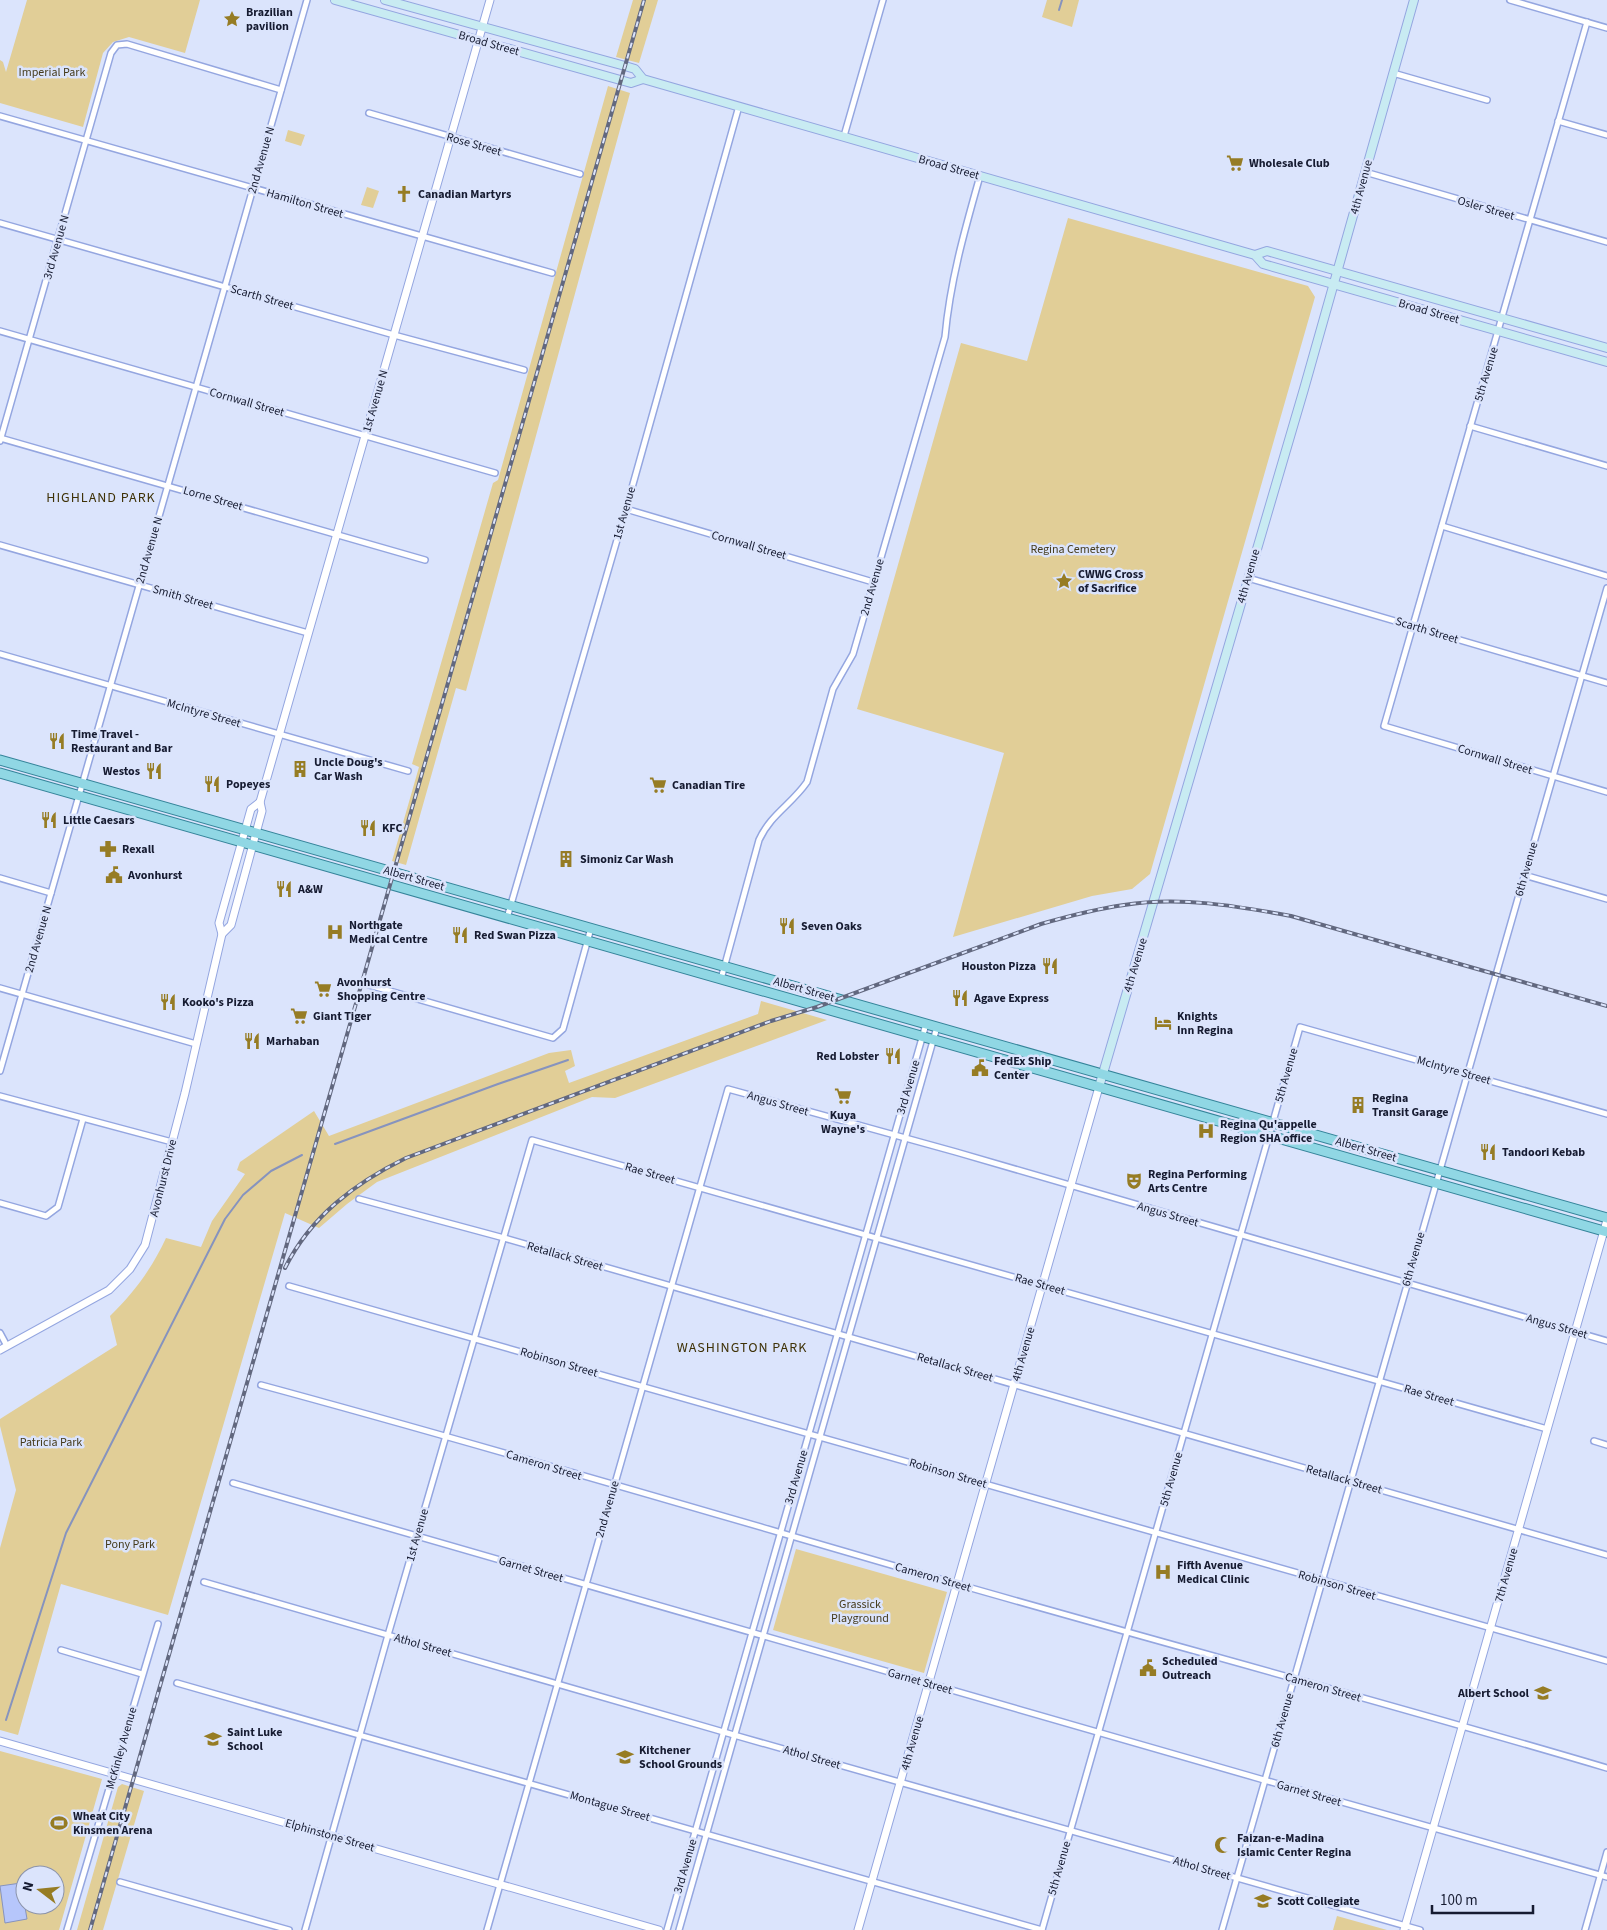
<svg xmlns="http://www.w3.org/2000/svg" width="1607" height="1930" viewBox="0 0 1607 1930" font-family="'Source Sans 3',sans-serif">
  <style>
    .green { fill: #e1ce97; fill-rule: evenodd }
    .water { fill: #b6c6fb; stroke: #8693be }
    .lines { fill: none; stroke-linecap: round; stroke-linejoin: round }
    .stream { stroke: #8693be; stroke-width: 2 }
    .minor-casing { stroke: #94a6e0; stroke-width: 8 }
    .tertiary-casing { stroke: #94a6e0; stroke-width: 9 }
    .secondary-casing { stroke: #94a6e0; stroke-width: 10 }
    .primary-casing { stroke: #35849a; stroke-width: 11 }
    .minor { stroke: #fff; stroke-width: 5 }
    .tertiary { stroke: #fff; stroke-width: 7 }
    .secondary { stroke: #c8ebf2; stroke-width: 8 }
    .primary { stroke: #90d7e4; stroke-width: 9 }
    .rail-casing { stroke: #62687f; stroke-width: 4 }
    .rail { stroke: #dbe4fc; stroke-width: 2; stroke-dasharray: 5.5; stroke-linecap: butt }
    .labels { text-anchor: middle; stroke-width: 5; stroke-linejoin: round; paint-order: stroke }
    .poi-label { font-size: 12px; font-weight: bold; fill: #161b31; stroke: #dbe4fc; text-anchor: start }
    .street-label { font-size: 12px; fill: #161b31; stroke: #dbe4fc }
    .park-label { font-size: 12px; fill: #453b1b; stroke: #dbe4fc }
    .neighbourhood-label { font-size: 14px; letter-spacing: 1px; fill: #3f3207; stroke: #dbe4fc }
  </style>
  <rect width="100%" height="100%" fill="#dbe4fc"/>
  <g class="green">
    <polygon points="27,0 200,0 185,53 129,37 113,42 103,53 83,127 0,103 0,60 3,62 6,72"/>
    <polygon points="633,0 658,0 639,63 616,57"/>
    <polygon points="1047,0 1079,0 1072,27 1042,17"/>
    <polygon points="608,86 630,93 466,691 456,688 406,865 392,861 419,767 412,764 493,483 498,480"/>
    <polygon points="288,130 305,135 301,146 285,141"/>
    <polygon points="367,187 379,191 373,208 361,205"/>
    <polygon points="1068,218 1308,286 1315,297 1150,874 1132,889 1092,896 953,937 1004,753 857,709 961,343 1027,361"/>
    <path d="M761 1001 827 1020 615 1098 592 1097 377 1182 347 1204 319 1228 285 1213 168 1615 61 1584 18 1735 0 1730V1548L16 1490 0 1426V1419L117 1345 110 1316C134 1293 152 1268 166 1238L201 1247 212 1221 245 1174 237 1170 240 1162 314 1111 329 1136 549 1053 571 1050 575 1066 565 1071 569 1083 758 1014Z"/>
    <polygon points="796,1549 947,1592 924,1673 773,1630"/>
    <path d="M0 1751 102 1779 59 1930H0ZM25 1875H55V1905H25Z"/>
    <polygon points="122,1784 144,1791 103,1930 77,1930 118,1787"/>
    <polygon points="1337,1916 1387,1930 1333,1930"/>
  </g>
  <polygon class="water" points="21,1883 27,1919 5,1923 0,1886"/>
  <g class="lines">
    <g class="stream">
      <polyline points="1059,10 1062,0"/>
      <polyline points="335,1144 498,1084 568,1060"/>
      <polyline points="6,1720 66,1533 225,1219 243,1195 271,1171 302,1155"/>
    </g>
    <g class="minor-casing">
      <g id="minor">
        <polyline points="1510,0 1607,28"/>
        <polyline points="1587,22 1384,726 1607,792"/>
        <polyline points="1393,73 1487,100"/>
        <polyline points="369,113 580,174"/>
        <polyline points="0,116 552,273"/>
        <polyline points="1558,121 1607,135"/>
        <polyline points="844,136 883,0"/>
        <polyline points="1365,172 1607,242"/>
        <polyline points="0,223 394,335 524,370"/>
        <polyline points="0,331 495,473"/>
        <polyline points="1470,426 1607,466"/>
        <polyline points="0,438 425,560"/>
        <polyline points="0,441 111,53 117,45 127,44 281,90"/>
        <polyline points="626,509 873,582"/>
        <polyline points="1442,526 1607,576"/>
        <polyline points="0,545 308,633"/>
        <polyline points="1248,578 1607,683"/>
        <polyline points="0,654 408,771"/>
        <polyline points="1524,875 1607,899"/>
        <polyline points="0,878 51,893"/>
        <polyline points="507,918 626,509 739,106"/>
        <path d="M721 979 759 840C771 814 791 805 807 782L833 689 853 654 945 337C950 281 965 229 980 176"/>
        <polyline points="369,985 553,1038 563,1029 591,928"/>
        <polyline points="0,988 196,1044"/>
        <polyline points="0,1071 307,0"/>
        <polyline points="0,1096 172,1142"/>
        <polyline points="359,1199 504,1238 1607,1555"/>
        <polyline points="0,1203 46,1216 58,1207 83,1119"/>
        <polyline points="289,1286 1607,1661"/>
        <polyline points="0,1333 7,1346"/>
        <path d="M261 1385C494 1448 725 1517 957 1584 1174 1646 1391 1704 1607 1768"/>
        <polyline points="1594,1441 1607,1445"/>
        <polyline points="233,1483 1264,1780 1607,1877"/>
        <polyline points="204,1582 734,1735 1420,1930"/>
        <polyline points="61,1650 142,1674"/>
        <polyline points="177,1683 1042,1930"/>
        <polyline points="120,1882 289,1930"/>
        <polyline points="67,1930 158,1624"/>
        <polyline points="305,1930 388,1635 532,1140 1547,1429"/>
        <polyline points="487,1930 728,1089 956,1152 1607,1341"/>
        <polyline points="667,1930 926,1024"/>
        <polyline points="679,1930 937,1027"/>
        <polyline points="1042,1930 1300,1027 1607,1114"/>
        <polyline points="1222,1930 1607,588"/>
        <polyline points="1585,1930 1607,1852"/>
      </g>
    </g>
    <g class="tertiary-casing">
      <g id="tertiary">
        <polyline points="222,934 231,925 262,811 260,802 490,0"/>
        <polyline points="0,1350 109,1290 130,1269 145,1245 185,1093 222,934 219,923 251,809 260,802"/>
        <polyline points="0,1741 659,1930"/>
        <polyline points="858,1930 1099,1087"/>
        <polyline points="1404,1930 1607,1220"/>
      </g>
    </g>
    <g class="secondary-casing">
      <g id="secondary">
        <polyline points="335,0 631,83 643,79"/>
        <polyline points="385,0 625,66 635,69 643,79 1255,255 1263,264 1607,362"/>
        <polyline points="1255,255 1267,251 1607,348"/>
        <polyline points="1099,1087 1304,389 1414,0"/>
      </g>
    </g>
    <g class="primary-casing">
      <g id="primary">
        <polyline points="0,760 1607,1218"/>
        <polyline points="0,773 1607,1232"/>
      </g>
    </g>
    <use href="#minor" class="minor"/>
    <use href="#tertiary" class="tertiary"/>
    <use href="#secondary" class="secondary"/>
    <use href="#primary" class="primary"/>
    <g class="rail-casing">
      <g id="rail">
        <path d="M285 1268C311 1216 355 1183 406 1158L771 1021 817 1007 1041 924C1069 916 1096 909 1124 905 1180 896 1237 906 1291 916L1607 1006"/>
        <polyline points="90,1930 644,0"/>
      </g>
    </g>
    <use href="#rail" class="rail"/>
  </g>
  <defs>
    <g id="sight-bare" transform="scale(1.35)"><path d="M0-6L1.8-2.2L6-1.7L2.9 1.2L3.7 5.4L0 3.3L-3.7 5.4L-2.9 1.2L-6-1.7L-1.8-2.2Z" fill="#967c24" stroke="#dbe4fc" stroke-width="2.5" paint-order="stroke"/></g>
    <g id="supermarket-bare" transform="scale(1.35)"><path d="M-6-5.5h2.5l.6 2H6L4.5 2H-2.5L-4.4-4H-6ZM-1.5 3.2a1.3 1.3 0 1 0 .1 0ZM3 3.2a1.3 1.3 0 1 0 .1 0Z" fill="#967c24" stroke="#dbe4fc" stroke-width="2.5" paint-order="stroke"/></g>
    <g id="church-bare" transform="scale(1.35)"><path d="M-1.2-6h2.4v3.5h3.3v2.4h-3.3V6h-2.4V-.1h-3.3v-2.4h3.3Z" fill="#967c24" stroke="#dbe4fc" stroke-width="2.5" paint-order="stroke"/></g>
    <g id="restaurant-bare" transform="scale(1.35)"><path d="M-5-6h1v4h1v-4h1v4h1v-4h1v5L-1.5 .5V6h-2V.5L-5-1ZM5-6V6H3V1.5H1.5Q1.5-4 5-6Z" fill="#967c24" stroke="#dbe4fc" stroke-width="2.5" paint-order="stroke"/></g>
    <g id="building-bare" transform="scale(1.35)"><path d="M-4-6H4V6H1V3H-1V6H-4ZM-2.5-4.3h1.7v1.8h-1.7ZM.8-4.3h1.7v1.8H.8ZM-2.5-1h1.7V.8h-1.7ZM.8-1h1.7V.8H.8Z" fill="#967c24" stroke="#dbe4fc" stroke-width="2.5" paint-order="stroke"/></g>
    <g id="pharmacy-bare" transform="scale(1.35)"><path d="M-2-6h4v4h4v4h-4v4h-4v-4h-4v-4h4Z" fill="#967c24" stroke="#dbe4fc" stroke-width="2.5" paint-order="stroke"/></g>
    <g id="civic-bare" transform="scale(1.35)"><path d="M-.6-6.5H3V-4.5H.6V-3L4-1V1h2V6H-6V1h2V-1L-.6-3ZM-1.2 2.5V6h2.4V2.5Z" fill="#967c24" stroke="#dbe4fc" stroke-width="2.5" paint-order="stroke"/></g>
    <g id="hospital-bare" transform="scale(1.35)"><path d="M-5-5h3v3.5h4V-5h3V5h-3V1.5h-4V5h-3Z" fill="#967c24" stroke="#dbe4fc" stroke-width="2.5" paint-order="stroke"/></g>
    <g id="hotel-bare" transform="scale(1.35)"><path d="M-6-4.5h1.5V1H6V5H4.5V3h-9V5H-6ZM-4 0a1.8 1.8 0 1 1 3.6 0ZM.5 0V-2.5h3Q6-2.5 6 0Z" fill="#967c24" stroke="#dbe4fc" stroke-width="2.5" paint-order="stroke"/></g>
    <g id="theatre-bare" transform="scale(1.35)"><path d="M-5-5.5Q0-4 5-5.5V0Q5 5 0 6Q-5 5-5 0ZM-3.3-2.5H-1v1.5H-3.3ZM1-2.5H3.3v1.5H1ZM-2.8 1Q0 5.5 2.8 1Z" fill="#967c24" stroke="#dbe4fc" stroke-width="2.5" paint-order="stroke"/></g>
    <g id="school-bare" transform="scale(1.35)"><path d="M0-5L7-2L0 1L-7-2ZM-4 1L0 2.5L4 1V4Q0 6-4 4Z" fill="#967c24" stroke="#dbe4fc" stroke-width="2.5" paint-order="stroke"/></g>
    <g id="stadium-bare" transform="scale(1.35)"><path d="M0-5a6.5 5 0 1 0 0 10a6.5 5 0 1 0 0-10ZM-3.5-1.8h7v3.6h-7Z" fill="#967c24" stroke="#dbe4fc" stroke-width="2.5" paint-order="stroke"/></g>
    <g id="mosque-bare" transform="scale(1.35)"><path d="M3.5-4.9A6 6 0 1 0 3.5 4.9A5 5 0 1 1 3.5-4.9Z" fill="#967c24" stroke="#dbe4fc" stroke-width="2.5" paint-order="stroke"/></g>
  </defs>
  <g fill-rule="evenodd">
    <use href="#sight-bare" x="232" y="19"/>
    <use href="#supermarket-bare" x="1235" y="163"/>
    <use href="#church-bare" x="404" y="194"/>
    <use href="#sight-bare" x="1064" y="581"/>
    <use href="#restaurant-bare" x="57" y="741"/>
    <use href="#building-bare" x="300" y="769"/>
    <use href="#restaurant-bare" x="154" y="771"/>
    <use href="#restaurant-bare" x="212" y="784"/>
    <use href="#supermarket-bare" x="658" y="785"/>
    <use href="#restaurant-bare" x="49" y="820"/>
    <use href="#restaurant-bare" x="368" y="828"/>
    <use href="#pharmacy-bare" x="108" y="849"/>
    <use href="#building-bare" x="566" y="859"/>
    <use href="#civic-bare" x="114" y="875"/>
    <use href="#restaurant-bare" x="284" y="889"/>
    <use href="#restaurant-bare" x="787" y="926"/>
    <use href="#hospital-bare" x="335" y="932"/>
    <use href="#restaurant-bare" x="460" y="935"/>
    <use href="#restaurant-bare" x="1050" y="966"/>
    <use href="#supermarket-bare" x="323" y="989"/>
    <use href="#restaurant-bare" x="960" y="998"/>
    <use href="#restaurant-bare" x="168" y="1002"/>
    <use href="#supermarket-bare" x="299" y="1016"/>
    <use href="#hotel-bare" x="1163" y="1023"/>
    <use href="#restaurant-bare" x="252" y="1041"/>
    <use href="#restaurant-bare" x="893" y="1056"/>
    <use href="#civic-bare" x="980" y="1068"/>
    <use href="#supermarket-bare" x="843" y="1096"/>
    <use href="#building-bare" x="1358" y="1105"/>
    <use href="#hospital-bare" x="1206" y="1131"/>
    <use href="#restaurant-bare" x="1488" y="1152"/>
    <use href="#theatre-bare" x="1134" y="1181"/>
    <use href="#hospital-bare" x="1163" y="1572"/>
    <use href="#civic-bare" x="1148" y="1668"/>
    <use href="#school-bare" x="1543" y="1693"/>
    <use href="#school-bare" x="213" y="1739"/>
    <use href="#school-bare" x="625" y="1757"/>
    <use href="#stadium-bare" x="59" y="1823"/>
    <use href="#mosque-bare" x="1223" y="1845"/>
    <use href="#school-bare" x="1263" y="1901"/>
  </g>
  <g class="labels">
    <g class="poi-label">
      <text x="246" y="16">Brazilian<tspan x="246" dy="14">pavilion</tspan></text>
      <text x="1249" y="167">Wholesale Club</text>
      <text x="418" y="198">Canadian Martyrs</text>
      <text x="1078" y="578">CWWG Cross<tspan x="1078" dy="14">of Sacrifice</tspan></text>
      <text x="71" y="738">Time Travel -<tspan x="71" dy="14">Restaurant and Bar</tspan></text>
      <text x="314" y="766">Uncle Doug's<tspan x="314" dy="14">Car Wash</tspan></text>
      <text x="140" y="775" text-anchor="end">Westos</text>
      <text x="226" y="788">Popeyes</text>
      <text x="672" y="789">Canadian Tire</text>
      <text x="63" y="824">Little Caesars</text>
      <text x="382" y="832">KFC</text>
      <text x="122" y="853">Rexall</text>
      <text x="580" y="863">Simoniz Car Wash</text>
      <text x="128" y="879">Avonhurst</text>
      <text x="298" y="893">A&amp;W</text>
      <text x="349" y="929">Northgate<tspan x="349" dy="14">Medical Centre</tspan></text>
      <text x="801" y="930">Seven Oaks</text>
      <text x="474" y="939">Red Swan Pizza</text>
      <text x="1036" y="970" text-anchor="end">Houston Pizza</text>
      <text x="337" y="986">Avonhurst<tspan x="337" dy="14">Shopping Centre</tspan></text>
      <text x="974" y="1002">Agave Express</text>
      <text x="182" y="1006">Kooko's Pizza</text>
      <text x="313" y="1020">Giant Tiger</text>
      <text x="1177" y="1020">Knights<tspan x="1177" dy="14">Inn Regina</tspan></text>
      <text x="266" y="1045">Marhaban</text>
      <text x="879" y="1060" text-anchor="end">Red Lobster</text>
      <text x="994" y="1065">FedEx Ship<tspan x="994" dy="14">Center</tspan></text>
      <text x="1372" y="1102">Regina<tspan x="1372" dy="14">Transit Garage</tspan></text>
      <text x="843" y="1119" text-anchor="middle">Kuya<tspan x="843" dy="14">Wayne's</tspan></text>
      <text x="1220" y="1128">Regina Qu'appelle<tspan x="1220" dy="14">Region SHA office</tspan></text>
      <text x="1502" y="1156">Tandoori Kebab</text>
      <text x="1148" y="1178">Regina Performing<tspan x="1148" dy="14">Arts Centre</tspan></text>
      <text x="1177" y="1569">Fifth Avenue<tspan x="1177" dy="14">Medical Clinic</tspan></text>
      <text x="1162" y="1665">Scheduled<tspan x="1162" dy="14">Outreach</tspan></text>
      <text x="1529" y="1697" text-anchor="end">Albert School</text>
      <text x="227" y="1736">Saint Luke<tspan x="227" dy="14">School</tspan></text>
      <text x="639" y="1754">Kitchener<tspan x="639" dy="14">School Grounds</tspan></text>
      <text x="73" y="1820">Wheat City<tspan x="73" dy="14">Kinsmen Arena</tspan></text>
      <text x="1237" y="1842">Faizan-e-Madina<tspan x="1237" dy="14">Islamic Center Regina</tspan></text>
      <text x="1277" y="1905">Scott Collegiate</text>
    </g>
    <g class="street-label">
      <text transform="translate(489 43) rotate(16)" y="4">Broad Street</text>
      <text transform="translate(474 144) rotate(16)" y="4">Rose Street</text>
      <text transform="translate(261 160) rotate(-74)" y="4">2nd Avenue N</text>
      <text transform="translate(949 167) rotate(16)" y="4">Broad Street</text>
      <text transform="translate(1361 187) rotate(-75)" y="4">4th Avenue</text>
      <text transform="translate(305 203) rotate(16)" y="4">Hamilton Street</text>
      <text transform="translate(1486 208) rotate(16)" y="4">Osler Street</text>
      <text transform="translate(56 247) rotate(-74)" y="4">3rd Avenue N</text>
      <text transform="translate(262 297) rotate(16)" y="4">Scarth Street</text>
      <text transform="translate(1429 311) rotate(16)" y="4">Broad Street</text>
      <text transform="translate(1486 374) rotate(-73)" y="4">5th Avenue</text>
      <text transform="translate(375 401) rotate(-74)" y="4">1st Avenue N</text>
      <text transform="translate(247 402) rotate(16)" y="4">Cornwall Street</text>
      <text transform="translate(213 498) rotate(16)" y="4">Lorne Street</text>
      <text transform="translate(624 513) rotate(-74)" y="4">1st Avenue</text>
      <text transform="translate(749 545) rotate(16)" y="4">Cornwall Street</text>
      <text transform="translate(149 550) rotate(-74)" y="4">2nd Avenue N</text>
      <text transform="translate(1248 576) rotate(-74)" y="4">4th Avenue</text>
      <text transform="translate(872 587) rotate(-74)" y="4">2nd Avenue</text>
      <text transform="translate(183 597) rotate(16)" y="4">Smith Street</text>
      <text transform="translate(1427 630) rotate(17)" y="4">Scarth Street</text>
      <text transform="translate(204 713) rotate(16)" y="4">McIntyre Street</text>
      <text transform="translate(1495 759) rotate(17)" y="4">Cornwall Street</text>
      <text transform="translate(1526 869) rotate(-74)" y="4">6th Avenue</text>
      <text transform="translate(414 878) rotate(16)" y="4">Albert Street</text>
      <text transform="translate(38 939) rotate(-74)" y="4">2nd Avenue N</text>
      <text transform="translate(1135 965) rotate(-73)" y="4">4th Avenue</text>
      <text transform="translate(804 989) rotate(16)" y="4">Albert Street</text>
      <text transform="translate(1454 1070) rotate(16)" y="4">McIntyre Street</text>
      <text transform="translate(1286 1075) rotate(-74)" y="4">5th Avenue</text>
      <text transform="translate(908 1087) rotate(-74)" y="4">3rd Avenue</text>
      <text transform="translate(778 1103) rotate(16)" y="4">Angus Street</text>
      <text transform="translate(1366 1149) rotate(16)" y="4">Albert Street</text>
      <text transform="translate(650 1173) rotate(16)" y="4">Rae Street</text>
      <text transform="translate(163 1178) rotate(-76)" y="4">Avonhurst Drive</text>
      <text transform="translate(1168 1214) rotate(16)" y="4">Angus Street</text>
      <text transform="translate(565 1256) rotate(16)" y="4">Retallack Street</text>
      <text transform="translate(1413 1259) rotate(-74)" y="4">6th Avenue</text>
      <text transform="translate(1040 1284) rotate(16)" y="4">Rae Street</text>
      <text transform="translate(1557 1326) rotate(16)" y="4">Angus Street</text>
      <text transform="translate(1023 1354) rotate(-74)" y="4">4th Avenue</text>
      <text transform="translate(559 1362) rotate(16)" y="4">Robinson Street</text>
      <text transform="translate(955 1367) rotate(16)" y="4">Retallack Street</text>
      <text transform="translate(1429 1395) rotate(16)" y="4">Rae Street</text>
      <text transform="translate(544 1465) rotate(17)" y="4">Cameron Street</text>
      <text transform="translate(948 1473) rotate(16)" y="4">Robinson Street</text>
      <text transform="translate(796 1477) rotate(-74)" y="4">3rd Avenue</text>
      <text transform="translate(1171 1479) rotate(-74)" y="4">5th Avenue</text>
      <text transform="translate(1344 1479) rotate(16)" y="4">Retallack Street</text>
      <text transform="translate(607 1509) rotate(-74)" y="4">2nd Avenue</text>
      <text transform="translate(417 1535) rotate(-74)" y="4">1st Avenue</text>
      <text transform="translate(531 1569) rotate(16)" y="4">Garnet Street</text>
      <text transform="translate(1506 1575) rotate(-74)" y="4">7th Avenue</text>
      <text transform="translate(933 1577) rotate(16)" y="4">Cameron Street</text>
      <text transform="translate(1337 1585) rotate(16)" y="4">Robinson Street</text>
      <text transform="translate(423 1645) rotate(16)" y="4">Athol Street</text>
      <text transform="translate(920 1681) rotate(16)" y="4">Garnet Street</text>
      <text transform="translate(1323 1687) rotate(16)" y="4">Cameron Street</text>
      <text transform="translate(1282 1720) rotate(-74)" y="4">6th Avenue</text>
      <text transform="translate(912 1743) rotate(-74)" y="4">4th Avenue</text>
      <text transform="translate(121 1748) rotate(-74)" y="4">McKinley Avenue</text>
      <text transform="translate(812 1757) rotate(16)" y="4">Athol Street</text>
      <text transform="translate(1309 1793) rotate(16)" y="4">Garnet Street</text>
      <text transform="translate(610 1806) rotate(16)" y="4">Montague Street</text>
      <text transform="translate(330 1835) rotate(16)" y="4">Elphinstone Street</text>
      <text transform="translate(685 1866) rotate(-74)" y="4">3rd Avenue</text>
      <text transform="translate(1059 1868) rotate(-74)" y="4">5th Avenue</text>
      <text transform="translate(1202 1868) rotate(16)" y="4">Athol Street</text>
    </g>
    <g class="park-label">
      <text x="52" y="76">Imperial Park</text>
      <text x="1073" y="553">Regina Cemetery</text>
      <text x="51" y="1446">Patricia Park</text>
      <text x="130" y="1548">Pony Park</text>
      <text x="860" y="1608">Grassick<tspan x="860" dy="14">Playground</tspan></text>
    </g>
    <g class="neighbourhood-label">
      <text x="101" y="502">HIGHLAND PARK</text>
      <text x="742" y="1352">WASHINGTON PARK</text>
    </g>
  </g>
  <g transform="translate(40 1890) rotate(286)"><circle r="24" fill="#dbe4fc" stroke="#8c94ab"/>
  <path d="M0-4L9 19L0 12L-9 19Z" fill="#967c24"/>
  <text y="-8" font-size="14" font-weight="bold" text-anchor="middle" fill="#161b31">N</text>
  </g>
  <path d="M1432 1905v8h101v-8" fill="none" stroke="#161b31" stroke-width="2.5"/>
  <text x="1440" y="1905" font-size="15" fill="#161b31" stroke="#dbe4fc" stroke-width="4" paint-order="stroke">100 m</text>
</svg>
